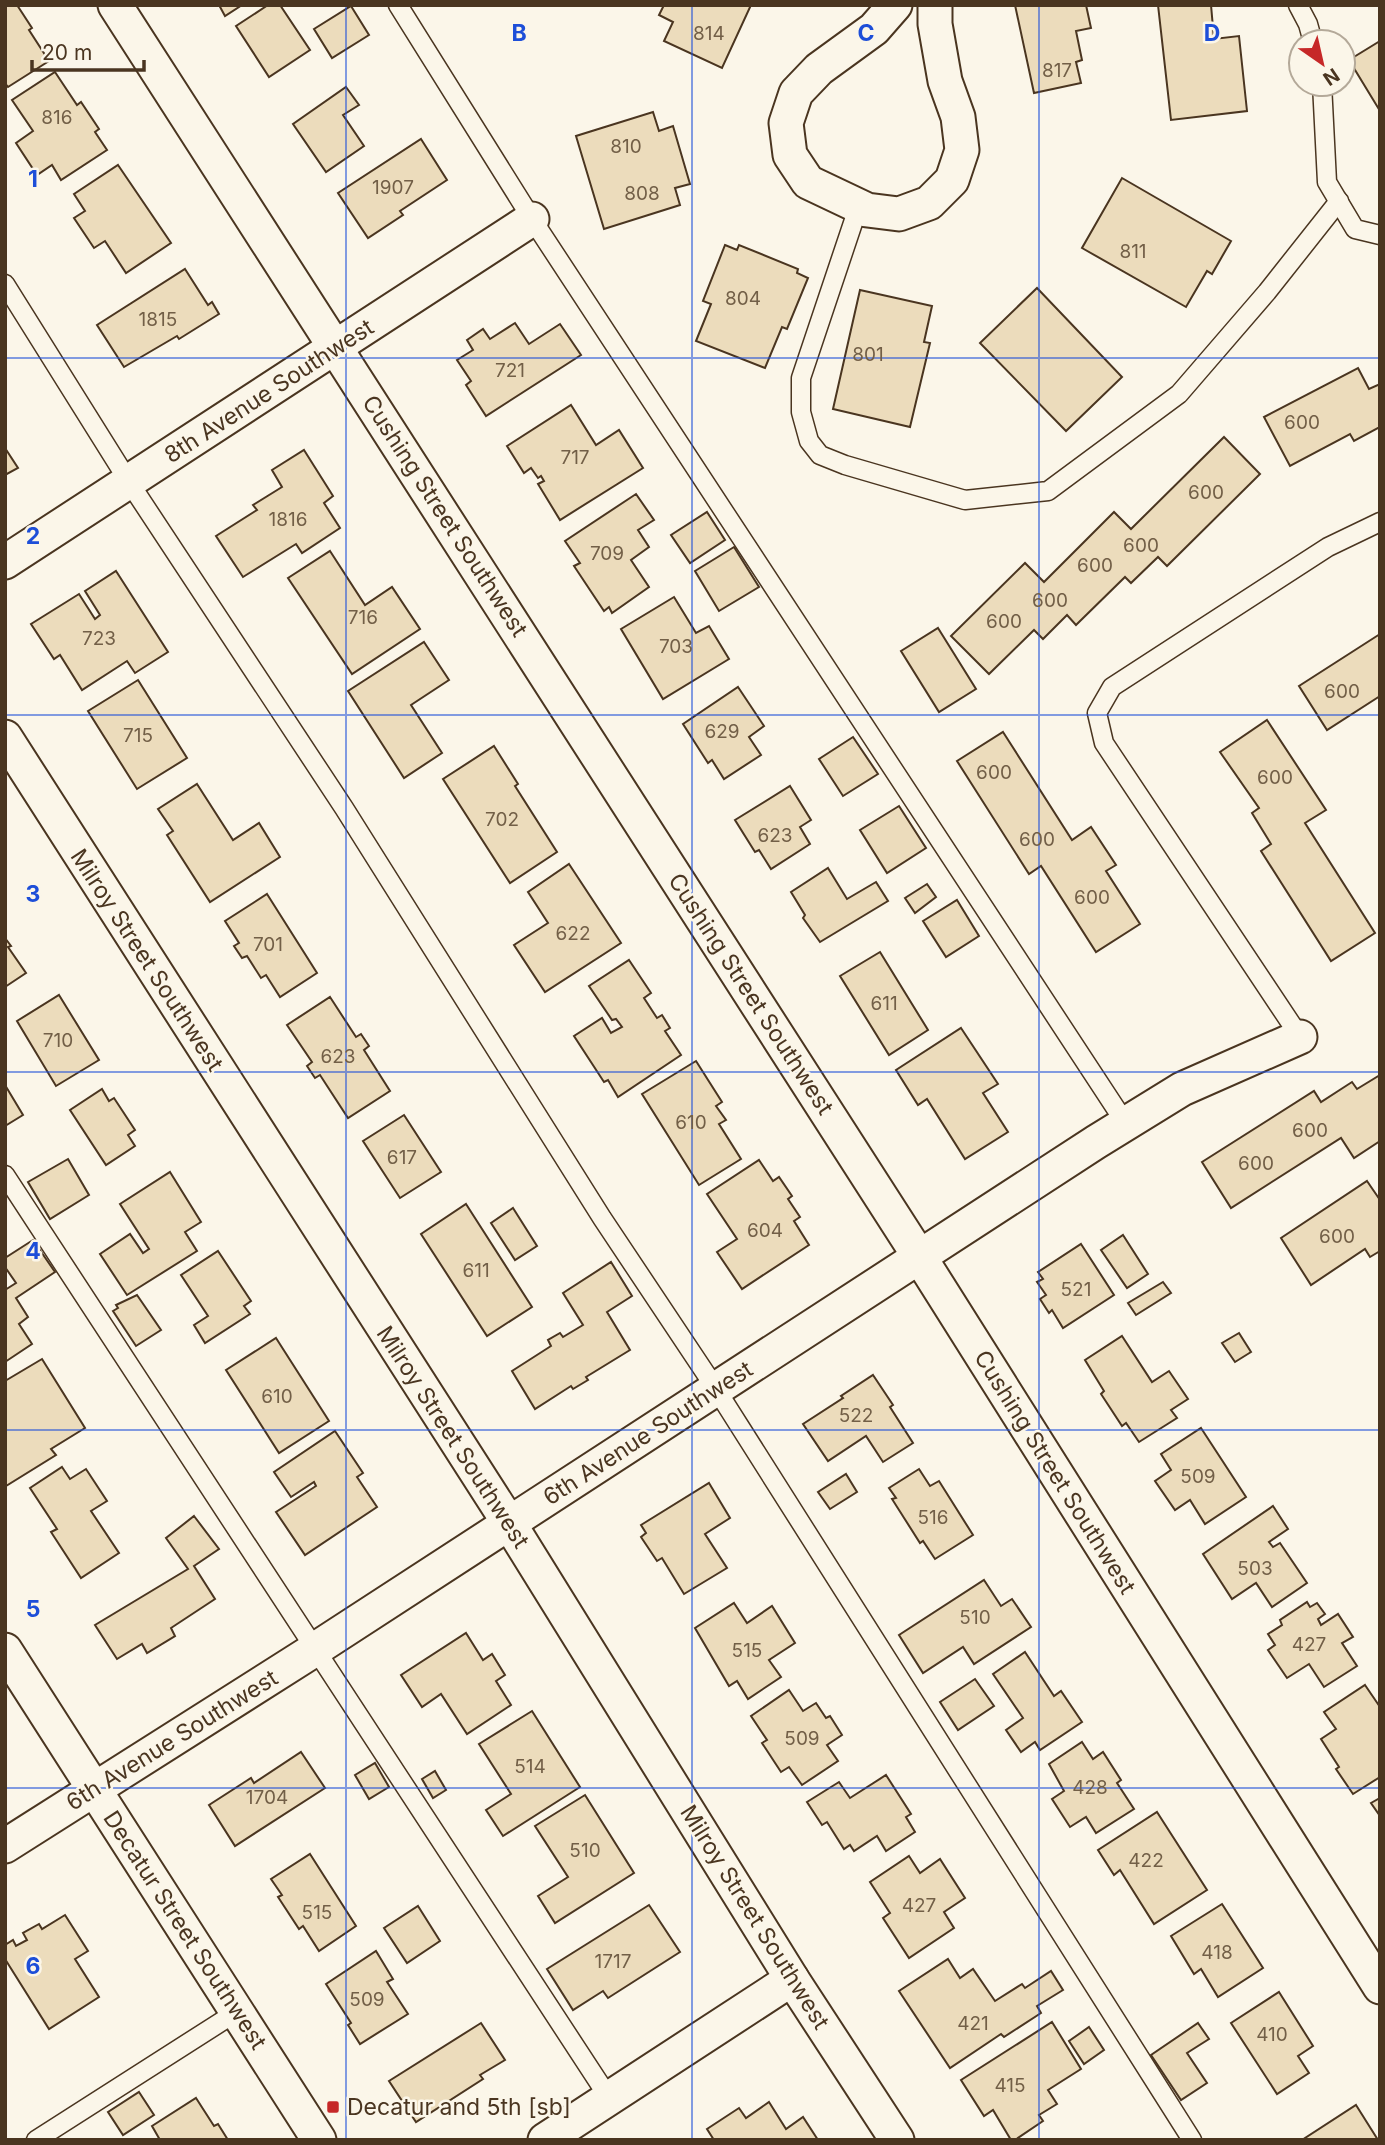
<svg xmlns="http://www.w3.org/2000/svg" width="1385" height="2145" viewBox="0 0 1385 2145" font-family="Inter,sans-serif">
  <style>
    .building { fill: #ecdcbc; stroke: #4a3520; stroke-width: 2 }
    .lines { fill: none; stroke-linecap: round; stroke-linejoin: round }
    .service-casing { stroke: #4a3520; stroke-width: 21 }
    .minor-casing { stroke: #4a3520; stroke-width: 37 }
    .service { stroke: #fbf6e9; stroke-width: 18 }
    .minor { stroke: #fbf6e9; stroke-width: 33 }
    .grid { fill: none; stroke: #1d4ed8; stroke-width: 2; stroke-opacity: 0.55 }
    .poi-dot { fill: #c62828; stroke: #fbf6e9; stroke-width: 2.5 }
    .labels { text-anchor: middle; stroke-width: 5; stroke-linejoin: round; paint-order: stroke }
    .number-label { font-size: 19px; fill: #725f47 }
    .street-label { font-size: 23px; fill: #4a3520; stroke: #fbf6e9 }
    .poi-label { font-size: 23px; fill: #4a3520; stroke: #fbf6e9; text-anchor: start }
    .grid-label { font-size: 23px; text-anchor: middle; font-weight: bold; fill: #1d4ed8; stroke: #fbf6e9; stroke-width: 5; stroke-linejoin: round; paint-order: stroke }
  </style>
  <rect width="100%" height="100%" fill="#fbf6e9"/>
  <g class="building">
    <polygon points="5,5 17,5 32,28 29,30 49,61 8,87 5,83"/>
    <polygon points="219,5 242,5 225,16"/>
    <polygon points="268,5 280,5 310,50 269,77 236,26"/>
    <polygon points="664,5 751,5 722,68 664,41 673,22 659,15"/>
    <polygon points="1015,5 1086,5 1091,28 1076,31 1082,60 1076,62 1081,83 1034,93"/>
    <polygon points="1158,5 1211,5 1214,39 1239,36 1247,111 1171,120"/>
    <polygon points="351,6 369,35 332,58 314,29"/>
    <polygon points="1380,41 1380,111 1349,60"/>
    <polygon points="55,72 77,105 81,102 99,129 95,132 107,150 61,180 52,165 37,175 16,143 33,131 12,100"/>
    <polygon points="346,87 359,105 343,115 364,146 326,172 293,124"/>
    <polygon points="653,112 659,131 673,126 690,184 675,188 680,205 604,229 576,136"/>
    <polygon points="421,139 447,180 400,211 403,215 368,238 338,193"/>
    <polygon points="118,165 171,243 126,273 105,241 94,248 74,218 85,211 74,194"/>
    <polygon points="1122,178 1231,241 1212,274 1207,271 1186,307 1082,248"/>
    <polygon points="725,245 737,250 739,245 798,269 797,273 808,278 787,329 782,327 765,368 696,341 711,304 703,301"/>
    <polygon points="185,269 208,305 212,302 219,314 179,339 177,336 124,367 97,325"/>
    <polygon points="1037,288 1122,377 1066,431 980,343"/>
    <polygon points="860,290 932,306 924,342 930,343 910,427 833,409"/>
    <polygon points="515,323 529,344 560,324 581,355 486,416 466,385 471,381 457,360 473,350 467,340 483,329 490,339"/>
    <polygon points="1358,368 1369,389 1380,384 1380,427 1354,441 1350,434 1290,466 1264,417"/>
    <polygon points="571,405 596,445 619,430 643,468 560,520 538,484 544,481 541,476 538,478 531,468 524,473 507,446"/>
    <polygon points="1224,437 1260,474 1167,566 1158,557 1131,583 1125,577 1076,625 1067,615 1043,639 1034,630 989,674 951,636 1025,563 1044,582 1114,512 1131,529"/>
    <polygon points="5,448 18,468 5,475"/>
    <polygon points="304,450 333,496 324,503 340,528 302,553 296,544 243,577 216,536 257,510 253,505 282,487 272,470"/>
    <polygon points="636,494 654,520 638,530 649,547 631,560 649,587 612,613 609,607 604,611 574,566 580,563 565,541"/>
    <polygon points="707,512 725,540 690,563 671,535"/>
    <polygon points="734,547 759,587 719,611 695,571"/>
    <polygon points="330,551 365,605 392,587 420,629 352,674 288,578"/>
    <polygon points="116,571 168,652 135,673 127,661 82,690 60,655 54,659 31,624 79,594 95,619 100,615 85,591"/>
    <polygon points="674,597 696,633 709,626 729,659 663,699 621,629"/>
    <polygon points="938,628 976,689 939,712 901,651"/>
    <polygon points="1380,634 1380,696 1327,730 1299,686"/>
    <polygon points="424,642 449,680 411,705 442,753 404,778 348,691"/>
    <polygon points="138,680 187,758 137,789 88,711"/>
    <polygon points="738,687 764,726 749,737 761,755 724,779 712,760 708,763 683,724"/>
    <polygon points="1267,720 1326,810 1305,823 1375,933 1331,961 1261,851 1271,844 1252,813 1259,808 1220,752"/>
    <polygon points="1003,732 1072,840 1091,827 1116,865 1106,871 1140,924 1096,952 1041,866 1029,874 957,761"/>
    <polygon points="853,737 878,774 843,796 819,759"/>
    <polygon points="494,746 518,784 515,786 557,852 510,883 443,779"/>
    <polygon points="197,784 233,840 259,823 280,857 210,902 167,835 173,831 158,809"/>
    <polygon points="790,786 811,820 800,827 810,844 771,869 759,850 755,852 735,820"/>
    <polygon points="899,806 926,848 887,873 860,830"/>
    <polygon points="569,864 621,943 545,992 514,945 548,923 528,892"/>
    <polygon points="828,868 847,899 876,882 888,901 820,942 803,918 805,915 791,892"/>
    <polygon points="927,884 936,897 915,913 905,898"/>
    <polygon points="267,894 317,973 280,997 266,975 261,978 247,956 242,958 234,946 239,943 225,921"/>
    <polygon points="957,900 979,936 946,957 923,921"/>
    <polygon points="5,938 11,946 8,947 26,973 5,987"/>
    <polygon points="880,952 928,1030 889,1055 840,976"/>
    <polygon points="629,960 651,993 644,998 657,1018 662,1015 670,1028 665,1031 681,1055 618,1097 608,1080 604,1082 574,1036 602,1018 611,1033 622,1027 616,1019 612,1020 589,986"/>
    <polygon points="59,995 99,1060 56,1086 17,1021"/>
    <polygon points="330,997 356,1037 361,1034 369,1046 364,1050 390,1091 348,1118 320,1075 315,1078 307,1066 312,1062 287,1025"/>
    <polygon points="961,1028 998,1084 983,1093 1008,1132 965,1159 927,1099 918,1105 896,1070"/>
    <polygon points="696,1061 722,1102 716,1106 726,1120 719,1124 741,1159 699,1185 642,1094"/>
    <polygon points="1380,1075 1380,1141 1354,1158 1341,1138 1231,1208 1202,1162 1314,1091 1321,1102 1352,1082 1357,1089"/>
    <polygon points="5,1085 23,1115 5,1126"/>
    <polygon points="102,1089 109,1101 114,1098 135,1130 128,1135 135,1146 106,1165 70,1110"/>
    <polygon points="404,1115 441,1172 400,1198 363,1141"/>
    <polygon points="68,1159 89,1195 50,1219 28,1182"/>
    <polygon points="759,1160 773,1181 779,1177 792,1196 788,1199 800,1217 794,1221 809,1245 742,1289 717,1252 737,1239 707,1194"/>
    <polygon points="170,1172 201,1222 185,1232 197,1251 127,1295 100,1254 130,1234 143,1253 149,1249 120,1204"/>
    <polygon points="1367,1181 1380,1200 1380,1251 1370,1257 1365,1249 1311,1285 1281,1238"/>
    <polygon points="466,1204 532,1307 487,1336 421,1234"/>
    <polygon points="513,1208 537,1246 515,1260 491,1223"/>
    <polygon points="1123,1235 1148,1274 1127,1288 1101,1250"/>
    <polygon points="33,1240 55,1272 16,1298 28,1317 19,1324 32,1344 5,1362 5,1290 16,1283 5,1267 5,1258"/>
    <polygon points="1081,1244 1114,1295 1063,1328 1052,1310 1049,1313 1040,1299 1046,1295 1037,1282 1043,1279 1038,1272"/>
    <polygon points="218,1251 251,1301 244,1306 250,1314 205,1343 194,1325 208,1316 181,1275"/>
    <polygon points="611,1262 632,1296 607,1312 630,1350 586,1377 588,1380 573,1389 571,1386 535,1409 512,1371 551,1346 548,1340 560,1333 563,1337 583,1325 563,1293"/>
    <polygon points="1163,1282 1171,1293 1136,1315 1128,1303"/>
    <polygon points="137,1295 161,1330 136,1346 113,1311 118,1308 116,1305"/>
    <polygon points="1239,1333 1251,1352 1235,1362 1222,1343"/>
    <polygon points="1122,1336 1152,1382 1169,1371 1188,1399 1171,1410 1177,1418 1139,1442 1126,1423 1122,1426 1101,1394 1104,1391 1085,1360"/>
    <polygon points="276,1338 329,1421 279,1453 226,1370"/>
    <polygon points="42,1359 85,1428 51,1449 56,1455 6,1486 5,1381"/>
    <polygon points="873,1375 893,1405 890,1407 913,1443 883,1462 866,1436 828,1461 803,1424 843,1398 841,1396"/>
    <polygon points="1201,1428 1246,1497 1205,1524 1190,1500 1175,1510 1155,1481 1171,1470 1161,1454"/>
    <polygon points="335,1431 363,1473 357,1477 377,1507 305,1555 276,1512 316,1486 314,1482 291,1497 274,1472"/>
    <polygon points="62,1467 70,1479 86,1469 107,1501 91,1511 119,1553 81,1578 51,1532 57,1529 30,1488"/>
    <polygon points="919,1469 930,1486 939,1481 973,1535 935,1559 923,1541 920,1543 892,1499 896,1498 889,1488"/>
    <polygon points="846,1474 857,1492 830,1509 818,1492"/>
    <polygon points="709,1483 730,1518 705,1534 727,1568 684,1594 662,1558 657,1561 641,1537 646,1533 641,1525"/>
    <polygon points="1273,1506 1288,1529 1269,1542 1273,1547 1280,1543 1307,1583 1272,1607 1256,1583 1232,1599 1203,1554"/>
    <polygon points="194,1516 219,1549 194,1566 215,1599 171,1628 175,1636 147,1653 142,1644 117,1659 95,1625 188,1569 166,1538"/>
    <polygon points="984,1580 1001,1606 1012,1599 1031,1627 974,1664 963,1647 923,1673 899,1635"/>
    <polygon points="1307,1602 1310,1607 1317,1603 1325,1614 1318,1619 1321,1625 1338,1614 1353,1637 1342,1643 1357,1666 1324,1687 1309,1664 1287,1678 1268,1650 1275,1645 1268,1634 1282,1625 1280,1620"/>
    <polygon points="734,1603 747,1623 772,1606 795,1643 769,1660 781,1677 748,1699 737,1681 729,1686 695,1628"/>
    <polygon points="466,1633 483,1660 492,1654 505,1675 496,1681 511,1705 467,1734 441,1694 422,1707 401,1675"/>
    <polygon points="1025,1652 1054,1696 1061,1691 1082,1722 1040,1750 1035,1742 1021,1752 1006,1730 1023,1718 993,1674"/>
    <polygon points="975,1679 994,1706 958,1730 940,1702"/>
    <polygon points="1365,1685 1380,1707 1380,1777 1353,1794 1336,1769 1339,1767 1321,1739 1336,1729 1324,1712"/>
    <polygon points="789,1690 803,1711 816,1703 826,1718 830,1716 842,1735 827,1745 838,1761 802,1785 789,1767 781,1772 762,1743 767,1740 751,1716"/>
    <polygon points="532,1711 580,1787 503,1836 486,1810 511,1794 479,1744"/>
    <polygon points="1082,1742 1093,1759 1103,1752 1121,1780 1117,1783 1134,1809 1096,1833 1086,1817 1070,1827 1052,1799 1064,1791 1049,1764"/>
    <polygon points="301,1752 325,1788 235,1846 209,1805 251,1778 254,1783"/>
    <polygon points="375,1763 389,1787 369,1799 355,1775"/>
    <polygon points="435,1771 446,1790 433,1798 422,1779"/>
    <polygon points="886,1775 911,1814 906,1817 915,1832 886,1851 877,1836 854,1851 850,1845 844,1849 827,1822 822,1825 807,1802 839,1782 850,1798"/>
    <polygon points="585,1795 634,1873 555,1923 538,1896 568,1877 535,1826"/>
    <polygon points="1380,1798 1380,1816 1371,1803"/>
    <polygon points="1157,1812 1207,1890 1154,1924 1120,1870 1114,1875 1098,1850"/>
    <polygon points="310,1854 356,1926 319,1951 303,1926 299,1929 278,1897 282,1895 271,1879"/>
    <polygon points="909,1856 920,1873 940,1859 965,1898 944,1912 954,1928 909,1958 883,1918 890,1913 870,1882"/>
    <polygon points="1222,1904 1263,1968 1218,1997 1201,1969 1194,1974 1171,1936"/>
    <polygon points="649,1905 680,1952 608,1998 603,1991 573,2010 547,1969"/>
    <polygon points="418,1906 440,1941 407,1963 384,1928"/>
    <polygon points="65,1915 88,1951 75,1959 99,1997 49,2029 5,1959 5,1945 13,1940 16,1946 27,1940 23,1933 39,1924 42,1929"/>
    <polygon points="376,1951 393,1979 387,1982 408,2014 360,2044 348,2025 351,2023 326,1984"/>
    <polygon points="948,1959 960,1978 973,1969 995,2001 1022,1984 1025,1988 1051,1971 1063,1990 1037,2006 1041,2013 1004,2037 1001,2034 950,2068 899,1991"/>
    <polygon points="1279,1992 1313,2046 1298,2056 1309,2073 1277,2094 1231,2023"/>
    <polygon points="1052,2022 1081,2069 1048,2090 1057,2104 1039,2115 1043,2121 1015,2140 1011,2140 993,2110 984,2116 961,2080"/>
    <polygon points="481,2023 505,2060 480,2075 483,2079 416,2122 389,2081"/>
    <polygon points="1198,2023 1209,2039 1187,2053 1207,2083 1181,2100 1151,2055"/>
    <polygon points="1089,2027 1104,2050 1084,2064 1069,2041"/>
    <polygon points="139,2092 154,2115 123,2135 108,2112"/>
    <polygon points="196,2098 214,2126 218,2124 228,2140 160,2140 152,2126"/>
    <polygon points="769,2102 786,2129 803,2117 818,2140 714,2140 707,2129 739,2108 746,2118"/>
    <polygon points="1356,2105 1378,2140 1302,2140"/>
  </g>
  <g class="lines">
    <g class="service-casing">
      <g id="service">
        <polyline points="398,5 532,219 1126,1124"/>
        <polyline points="1298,5 1308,24 1313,42"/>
        <polyline points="1322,84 1327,182 1355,229 1380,235"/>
        <polyline points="859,205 801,378 801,412 809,441 820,455 845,465 965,500 1048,491 1179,394 1267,292 1339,201"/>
        <polyline points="5,284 129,482 344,808 602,1218 716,1389 1192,2140"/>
        <polyline points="1300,1037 1104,743 1097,713 1112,687 1328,547 1380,522"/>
        <polyline points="5,1175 609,2098"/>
        <polyline points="36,2140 238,2011"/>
      </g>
    </g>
    <g class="minor-casing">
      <g id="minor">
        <polyline points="115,5 919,1256 1380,1987"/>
        <polyline points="895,5 874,29 819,69 796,93 786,123 790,155 808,182 867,210 899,214 929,203 952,180 962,150 958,117 945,81 935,24 935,5"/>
        <polyline points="5,562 532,219"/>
        <polyline points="5,737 509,1523 792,1979 897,2140"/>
        <polyline points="5,1650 319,2140"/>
        <polyline points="5,1846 314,1650 1096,1142 1182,1089 1300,1037"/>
        <polyline points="545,2140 792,1979"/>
      </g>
    </g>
    <use href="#service" class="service"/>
    <use href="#minor" class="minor"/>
  </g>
  <path class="grid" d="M346 5V2140M692 5V2140M1039 5V2140M5 358H1380M5 715H1380M5 1072H1380M5 1430H1380M5 1788H1380"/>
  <rect class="poi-dot" x="326" y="2100" width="14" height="14" rx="3.5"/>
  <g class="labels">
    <g class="number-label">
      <text x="709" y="40">814</text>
      <text x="1057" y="77">817</text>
      <text x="57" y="124">816</text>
      <text x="626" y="153">810</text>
      <text x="393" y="194">1907</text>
      <text x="642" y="200">808</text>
      <text x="1133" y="258">811</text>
      <text x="743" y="305">804</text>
      <text x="158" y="326">1815</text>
      <text x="868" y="361">801</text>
      <text x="510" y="377">721</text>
      <text x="1302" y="429">600</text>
      <text x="575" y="464">717</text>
      <text x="1206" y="499">600</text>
      <text x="288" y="526">1816</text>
      <text x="1141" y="552">600</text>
      <text x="607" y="560">709</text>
      <text x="1095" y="572">600</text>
      <text x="1050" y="607">600</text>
      <text x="363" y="624">716</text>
      <text x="1004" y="628">600</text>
      <text x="99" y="645">723</text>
      <text x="676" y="653">703</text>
      <text x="1342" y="698">600</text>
      <text x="722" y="738">629</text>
      <text x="138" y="742">715</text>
      <text x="994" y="779">600</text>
      <text x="1275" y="784">600</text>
      <text x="502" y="826">702</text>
      <text x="775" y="842">623</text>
      <text x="1037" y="846">600</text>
      <text x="1092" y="904">600</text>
      <text x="573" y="940">622</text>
      <text x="268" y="951">701</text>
      <text x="884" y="1010">611</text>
      <text x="58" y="1047">710</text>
      <text x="338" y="1063">623</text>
      <text x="691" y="1129">610</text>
      <text x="1310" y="1137">600</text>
      <text x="402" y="1164">617</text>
      <text x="1256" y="1170">600</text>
      <text x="765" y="1237">604</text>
      <text x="1337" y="1243">600</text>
      <text x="476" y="1277">611</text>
      <text x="1076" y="1296">521</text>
      <text x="277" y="1403">610</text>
      <text x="856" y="1422">522</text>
      <text x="1198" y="1483">509</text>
      <text x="933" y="1524">516</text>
      <text x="1255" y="1575">503</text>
      <text x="975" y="1624">510</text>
      <text x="1309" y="1651">427</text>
      <text x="747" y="1657">515</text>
      <text x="802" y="1745">509</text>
      <text x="530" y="1773">514</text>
      <text x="1090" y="1794">428</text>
      <text x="267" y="1804">1704</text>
      <text x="585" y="1857">510</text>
      <text x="1146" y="1867">422</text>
      <text x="919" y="1912">427</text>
      <text x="317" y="1919">515</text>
      <text x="1217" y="1959">418</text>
      <text x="613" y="1968">1717</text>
      <text x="367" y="2006">509</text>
      <text x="973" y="2030">421</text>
      <text x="1272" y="2041">410</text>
      <text x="1010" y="2092">415</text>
    </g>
    <g class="street-label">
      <text transform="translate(269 391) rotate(-33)" y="8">8th Avenue Southwest</text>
      <text transform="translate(445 516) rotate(57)" y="8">Cushing Street Southwest</text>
      <text transform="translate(147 960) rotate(57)" y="8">Milroy Street Southwest</text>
      <text transform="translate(751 994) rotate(57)" y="8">Cushing Street Southwest</text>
      <text transform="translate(648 1433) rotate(-33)" y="8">6th Avenue Southwest</text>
      <text transform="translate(453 1437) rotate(57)" y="8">Milroy Street Southwest</text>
      <text transform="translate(1055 1472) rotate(58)" y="8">Cushing Street Southwest</text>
      <text transform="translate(172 1740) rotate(-32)" y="8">6th Avenue Southwest</text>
      <text transform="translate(755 1917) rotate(58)" y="8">Milroy Street Southwest</text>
      <text transform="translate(185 1930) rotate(57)" y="8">Decatur Street Southwest</text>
    </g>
    <g class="poi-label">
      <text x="347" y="2115">Decatur and 5th [sb]</text>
    </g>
  </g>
  <g class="grid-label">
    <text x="519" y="41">B</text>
    <text x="866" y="41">C</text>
    <text x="1212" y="41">D</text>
    <text x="33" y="187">1</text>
    <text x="33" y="544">2</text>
    <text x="33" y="902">3</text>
    <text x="33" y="1259">4</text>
    <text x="33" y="1617">5</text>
    <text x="33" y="1974">6</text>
  </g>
  <rect width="1385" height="2145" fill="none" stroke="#4a3520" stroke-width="14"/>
  <g transform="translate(1322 63) rotate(146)"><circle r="33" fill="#fbf6e9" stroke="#b4a999" stroke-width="2"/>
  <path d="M0-5L12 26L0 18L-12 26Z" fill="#c62828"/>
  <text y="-10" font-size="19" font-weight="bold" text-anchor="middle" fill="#4a3520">N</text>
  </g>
  <path d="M32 60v10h112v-10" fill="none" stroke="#4a3520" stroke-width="3.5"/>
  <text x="42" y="60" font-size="21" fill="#4a3520" stroke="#fbf6e9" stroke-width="5" paint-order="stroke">20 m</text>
</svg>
